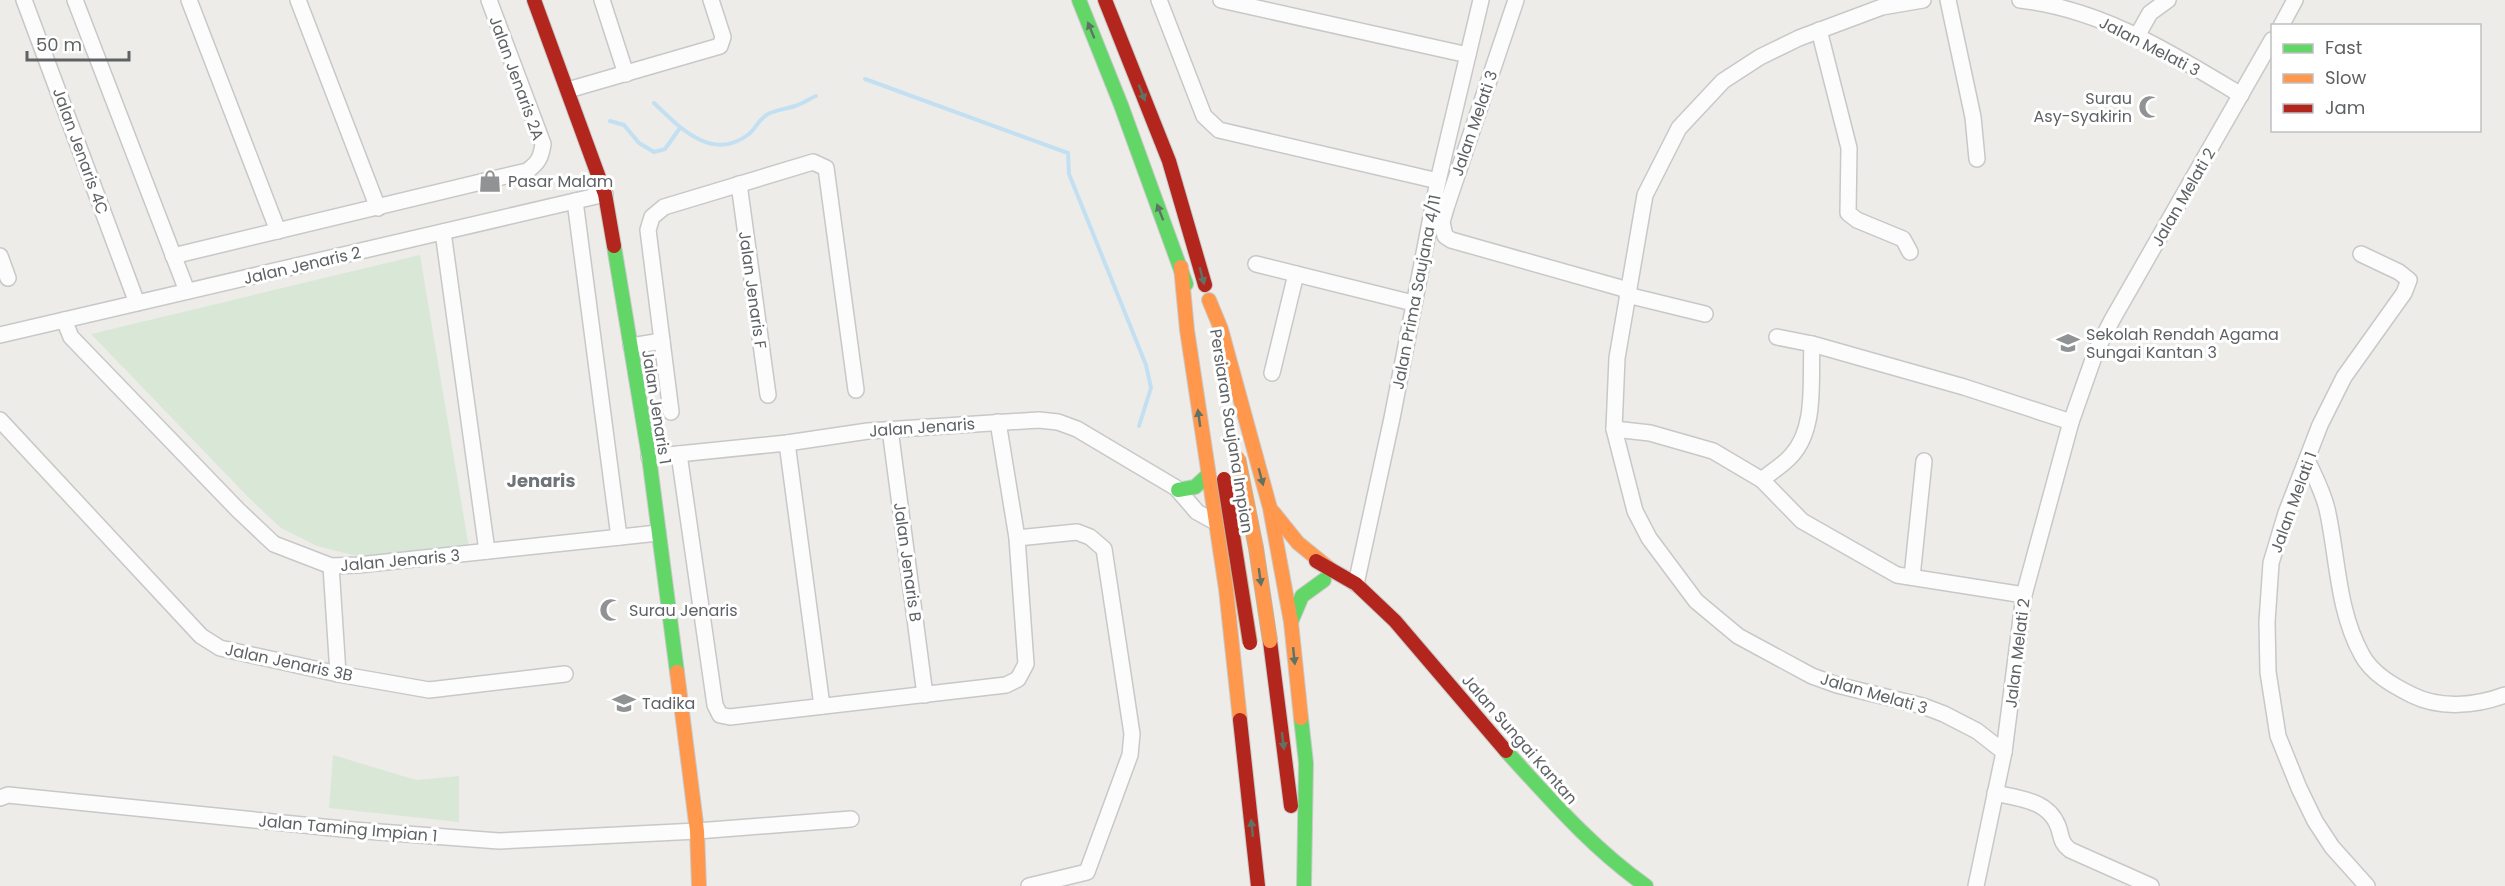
<svg xmlns="http://www.w3.org/2000/svg" width="2505" height="886" viewBox="0 0 2505 886" font-family="Poppins,sans-serif">
  <style>
    .green { fill: #d9e7d6 }
    .lines { fill: none; stroke-linecap: round; stroke-linejoin: round }
    .stream { stroke: #c2e0f2; stroke-width: 4 }
    .street-casing { stroke: #c8c8c8; stroke-width: 18 }
    .fast-casing { stroke: #cacaca; stroke-width: 16 }
    .slow-casing { stroke: #cacaca; stroke-width: 16 }
    .jam-casing { stroke: #cacaca; stroke-width: 16 }
    .street { stroke: #fcfcfc; stroke-width: 15 }
    .fast { stroke: #63d668; stroke-width: 14 }
    .slow { stroke: #ff974d; stroke-width: 14 }
    .jam { stroke: #b3261e; stroke-width: 14 }
    .slow-bridge-casing { stroke: #c1b39a; stroke-width: 16; stroke-linecap: butt }
    .jam-bridge-casing { stroke: #c1b39a; stroke-width: 16; stroke-linecap: butt }
    .slow-bridge { stroke: #ff974d; stroke-width: 14 }
    .jam-bridge { stroke: #b3261e; stroke-width: 14 }
    .oneway { fill: #5f7365 }
    .labels { text-anchor: middle; stroke-width: 6; stroke-linejoin: round; paint-order: stroke }
    .street-label { font-size: 16px; fill: #5e6265; stroke: #fff }
    .poi-label { font-size: 16px; fill: #5e6265; stroke: #fff; text-anchor: start }
    .neighbourhood-label { font-size: 18px; font-weight: bold; fill: #6f7477; stroke: #fff }
  </style>
  <rect width="100%" height="100%" fill="#edece9"/>
  <g class="green">
    <polygon points="420,255 469,548 357,556 317,546 281,528 249,498 91,334"/>
    <polygon points="333,755 416,780 459,776 459,822 329,808"/>
  </g>
  <g class="lines">
    <g class="stream">
      <polyline points="865,79 1068,153 1069,174 1146,365 1151,388 1139,426"/>
      <path d="M654 103C679 127 712 163 749 134 756 128 759 119 768 114 776 110 786 109 795 106 802 104 809 99 816 96"/>
      <polyline points="610,121 624,125 639,143 654,152 665,149 680,128"/>
    </g>
    <g class="street-casing">
      <g id="street">
        <polyline points="24,0 137,303"/>
        <polyline points="75,0 187,291"/>
        <polyline points="189,0 278,231"/>
        <polyline points="298,0 378,208"/>
        <polyline points="602,0 626,74"/>
        <polyline points="1159,0 1204,116 1219,130 1438,181"/>
        <polyline points="1221,0 1468,55"/>
        <polyline points="1516,0 1447,205 1442,222 1445,236 1451,240 1628,290"/>
        <polyline points="1923,0 1882,7 1799,38 1760,57 1723,81 1679,128 1645,195 1617,358 1614,429 1635,511 1649,538 1696,601 1738,636 1812,676 1837,685 1923,706 1944,714 1977,731 2004,752"/>
        <polyline points="1948,0 1973,117 1977,159"/>
        <path d="M2020 0C2102 9 2173 54 2241 95"/>
        <polyline points="2281,26 2295,0"/>
        <polyline points="1819,30 1849,148 1848,213 1857,220 1903,239 1910,252"/>
        <polyline points="2137,36 2150,13 2168,0"/>
        <polyline points="568,90 720,46 723,37 711,0"/>
        <polyline points="739,184 768,395"/>
        <polyline points="575,201 619,537"/>
        <polyline points="443,232 487,551"/>
        <polyline points="2361,254 2399,272 2409,280 2404,293 2344,377 2320,425 2286,513 2271,563 2267,622 2268,672 2278,736 2299,788 2315,821 2332,847 2367,886"/>
        <polyline points="0,256 8,278"/>
        <path d="M173 256 527 171C538 163 541 158 543 144L489 0"/>
        <polyline points="1256,264 1413,303"/>
        <polyline points="1627,295 1705,314"/>
        <polyline points="64,320 71,337 238,510 274,544 331,566 358,565 658,533"/>
        <polyline points="0,335 605,194"/>
        <polyline points="1777,337 1812,344 1964,387 2071,422"/>
        <polyline points="631,346 662,341"/>
        <polyline points="1272,373 1296,274"/>
        <polyline points="671,412 648,230 652,217 664,207 813,162 826,168 856,390"/>
        <polyline points="0,420 201,636 220,648 338,674 429,690 565,674"/>
        <polyline points="890,429 925,695"/>
        <polyline points="1614,429 1650,433 1713,451 1762,480 1802,521 1897,575 2024,595"/>
        <polyline points="787,443 822,706"/>
        <polyline points="679,454 715,705 720,715 730,717 1006,685 1018,679 1026,664 1017,538 998,422"/>
        <polyline points="649,457 787,443 868,431 1039,420 1058,422 1077,429 1183,492"/>
        <path d="M2308 462C2315 477 2323 492 2327 509 2338 558 2337 610 2362 655 2372 674 2394 686 2412 695 2440 709 2476 706 2505 695"/>
        <path d="M1762 480C1771 472 1783 465 1791 456 1817 429 1810 379 1812 344"/>
        <polyline points="1178,490 1197,512 1215,522"/>
        <polyline points="1017,538 1077,532 1090,537 1104,549 1132,734 1130,755 1087,872 1029,886"/>
        <polyline points="331,566 338,674"/>
        <polyline points="1912,577 1924,461"/>
        <polyline points="1356,584 1392,418 1438,181 1481,0"/>
        <path d="M1995 793C2020 799 2048 800 2058 826 2062 837 2060 842 2070 850L2151 886"/>
        <polyline points="0,798 8,795 353,830 499,841 697,831 851,819"/>
        <polyline points="1976,886 2004,752 2024,595 2071,422 2096,351 2112,320 2272,40"/>
      </g>
    </g>
    <g class="fast-casing">
      <g id="fast">
        <polyline points="1079,0 1121,105 1186,284"/>
        <polyline points="614,246 649,457 677,672"/>
        <polyline points="1178,490 1195,487 1207,476"/>
        <polyline points="1291,622 1302,596 1324,580"/>
        <polyline points="1301,718 1306,763 1304,886"/>
        <path d="M1506 751C1550 799 1592 848 1646 886"/>
      </g>
    </g>
    <g class="slow-casing">
      <g id="slow">
        <polyline points="1181,267 1187,330 1226,589 1240,720"/>
        <polyline points="1209,300 1221,329 1270,508 1291,622 1301,718"/>
        <polyline points="1273,512 1298,543 1330,569"/>
        <polyline points="677,672 697,831 699,886"/>
      </g>
    </g>
    <g class="jam-casing">
      <g id="jam">
        <polyline points="534,0 605,194 614,246"/>
        <polyline points="1105,0 1169,161 1205,285"/>
        <polyline points="1316,561 1356,584 1395,621 1506,751"/>
        <polyline points="1270,641 1291,806"/>
        <polyline points="1240,720 1258,886"/>
      </g>
    </g>
    <use href="#street" class="street"/>
    <use href="#fast" class="fast"/>
    <use href="#slow" class="slow"/>
    <use href="#jam" class="jam"/>
    <g class="slow-bridge-casing">
      <polyline id="slow-bridge" points="1238,458 1256,548 1270,641"/>
    </g>
    <g class="jam-bridge-casing">
      <polyline id="jam-bridge" points="1224,479 1250,643"/>
    </g>
    <use href="#slow-bridge" class="slow-bridge"/>
    <use href="#jam-bridge" class="jam-bridge"/>
  </g>
  <defs><path id="oneway-solid" d="M-6-.8H1V-3.2L6.5 0L1 3.2V.8H-6Z" transform="scale(1.5)"/></defs>
  <g class="oneway">
    <use href="#oneway-solid" transform="translate(1091 30) rotate(-112)"/>
    <use href="#oneway-solid" transform="translate(1142 93) rotate(69)"/>
    <use href="#oneway-solid" transform="translate(1160 212) rotate(-111)"/>
    <use href="#oneway-solid" transform="translate(1202 276) rotate(75)"/>
    <use href="#oneway-solid" transform="translate(1199 418) rotate(-98)"/>
    <use href="#oneway-solid" transform="translate(1261 477) rotate(75)"/>
    <use href="#oneway-solid" transform="translate(1260 577) rotate(82)"/>
    <use href="#oneway-solid" transform="translate(1294 656) rotate(84)"/>
    <use href="#oneway-solid" transform="translate(1283 741) rotate(83)"/>
    <use href="#oneway-solid" transform="translate(1252 828) rotate(-96)"/>
  </g>
  <defs>
    <g id="mosque-bare" transform="scale(1.8)"><path d="M3.5-4.9A6 6 0 1 0 3.5 4.9A5 5 0 1 1 3.5-4.9Z" fill="#909293" stroke="#fff" stroke-width="2.5" paint-order="stroke"/></g>
    <g id="shop-bare" transform="scale(1.8)"><path d="M-5-2.5h2.3a2.7 3.5 0 0 1 5.4 0H5L5.5 6h-11ZM-1.5-2.5h3a1.5 2.3 0 0 0-3 0Z" fill="#909293" stroke="#fff" stroke-width="2.5" paint-order="stroke"/></g>
    <g id="school-bare" transform="scale(1.8)"><path d="M0-5L7-2L0 1L-7-2ZM-4 1L0 2.5L4 1V4Q0 6-4 4Z" fill="#909293" stroke="#fff" stroke-width="2.5" paint-order="stroke"/></g>
  </defs>
  <g fill-rule="evenodd">
    <use href="#mosque-bare" x="2150" y="107"/>
    <use href="#shop-bare" x="490" y="181"/>
    <use href="#school-bare" x="2068" y="343"/>
    <use href="#mosque-bare" x="611" y="610"/>
    <use href="#school-bare" x="624" y="703"/>
  </g>
  <g class="labels">
    <g class="street-label">
      <text transform="translate(2150 46) rotate(27)" y="6">Jalan Melati 3</text>
      <text transform="translate(517 78) rotate(70)" y="6">Jalan Jenaris 2A</text>
      <text transform="translate(1474 123) rotate(-71)" y="6">Jalan Melati 3</text>
      <text transform="translate(81 151) rotate(70)" y="6">Jalan Jenaris 4C</text>
      <text transform="translate(2183 197) rotate(-60)" y="6">Jalan Melati 2</text>
      <text transform="translate(302 265) rotate(-13)" y="6">Jalan Jenaris 2</text>
      <text transform="translate(753 290) rotate(82)" y="6">Jalan Jenaris F</text>
      <text transform="translate(1416 292) rotate(-79)" y="6">Jalan Prima Saujana 4/11</text>
      <text transform="translate(657 407) rotate(81)" y="6">Jalan Jenaris 1</text>
      <text transform="translate(922 427) rotate(-4)" y="6">Jalan Jenaris</text>
      <text transform="translate(1232 431) rotate(81)" y="6">Persiaran Saujana Impian</text>
      <text transform="translate(2293 502) rotate(-70)" y="6">Jalan Melati 1</text>
      <text transform="translate(400 560) rotate(-5)" y="6">Jalan Jenaris 3</text>
      <text transform="translate(908 562) rotate(82)" y="6">Jalan Jenaris B</text>
      <text transform="translate(2017 653) rotate(-83)" y="6">Jalan Melati 2</text>
      <text transform="translate(289 662) rotate(12)" y="6">Jalan Jenaris 3B</text>
      <text transform="translate(1874 693) rotate(16)" y="6">Jalan Melati 3</text>
      <text transform="translate(1520 739) rotate(49)" y="6">Jalan Sungai Kantan</text>
      <text transform="translate(348 828) rotate(5)" y="6">Jalan Taming Impian 1</text>
    </g>
    <g class="poi-label">
      <text x="2132" y="104" text-anchor="end">Surau<tspan x="2132" dy="18">Asy-Syakirin</tspan></text>
      <text x="508" y="187">Pasar Malam</text>
      <text x="2086" y="340">Sekolah Rendah Agama<tspan x="2086" dy="18">Sungai Kantan 3</tspan></text>
      <text x="629" y="616">Surau Jenaris</text>
      <text x="642" y="709">Tadika</text>
    </g>
    <g class="neighbourhood-label">
      <text x="541" y="487">Jenaris</text>
    </g>
  </g>
  <rect x="2271" y="24" width="210" height="108" fill="#ffffff" stroke="#bfc0c1" stroke-width="1.5"/>
  <rect x="2283" y="44" width="30" height="9" fill="#63d668" stroke="#bfc0c1" stroke-width="1.5"/>
  <text x="2325" y="54" font-size="18" fill="#5e6265">Fast</text>
  <rect x="2283" y="74" width="30" height="9" fill="#ff974d" stroke="#bfc0c1" stroke-width="1.5"/>
  <text x="2325" y="84" font-size="18" fill="#5e6265">Slow</text>
  <rect x="2283" y="104" width="30" height="9" fill="#b3261e" stroke="#bfc0c1" stroke-width="1.5"/>
  <text x="2325" y="114" font-size="18" fill="#5e6265">Jam</text>
  <path d="M27 51v9h102v-9" fill="none" stroke="#5e6265" stroke-width="3"/>
  <text x="36" y="51" font-size="18" fill="#5e6265" stroke="#ffffff" stroke-width="4.5" paint-order="stroke">50 m</text>
</svg>
